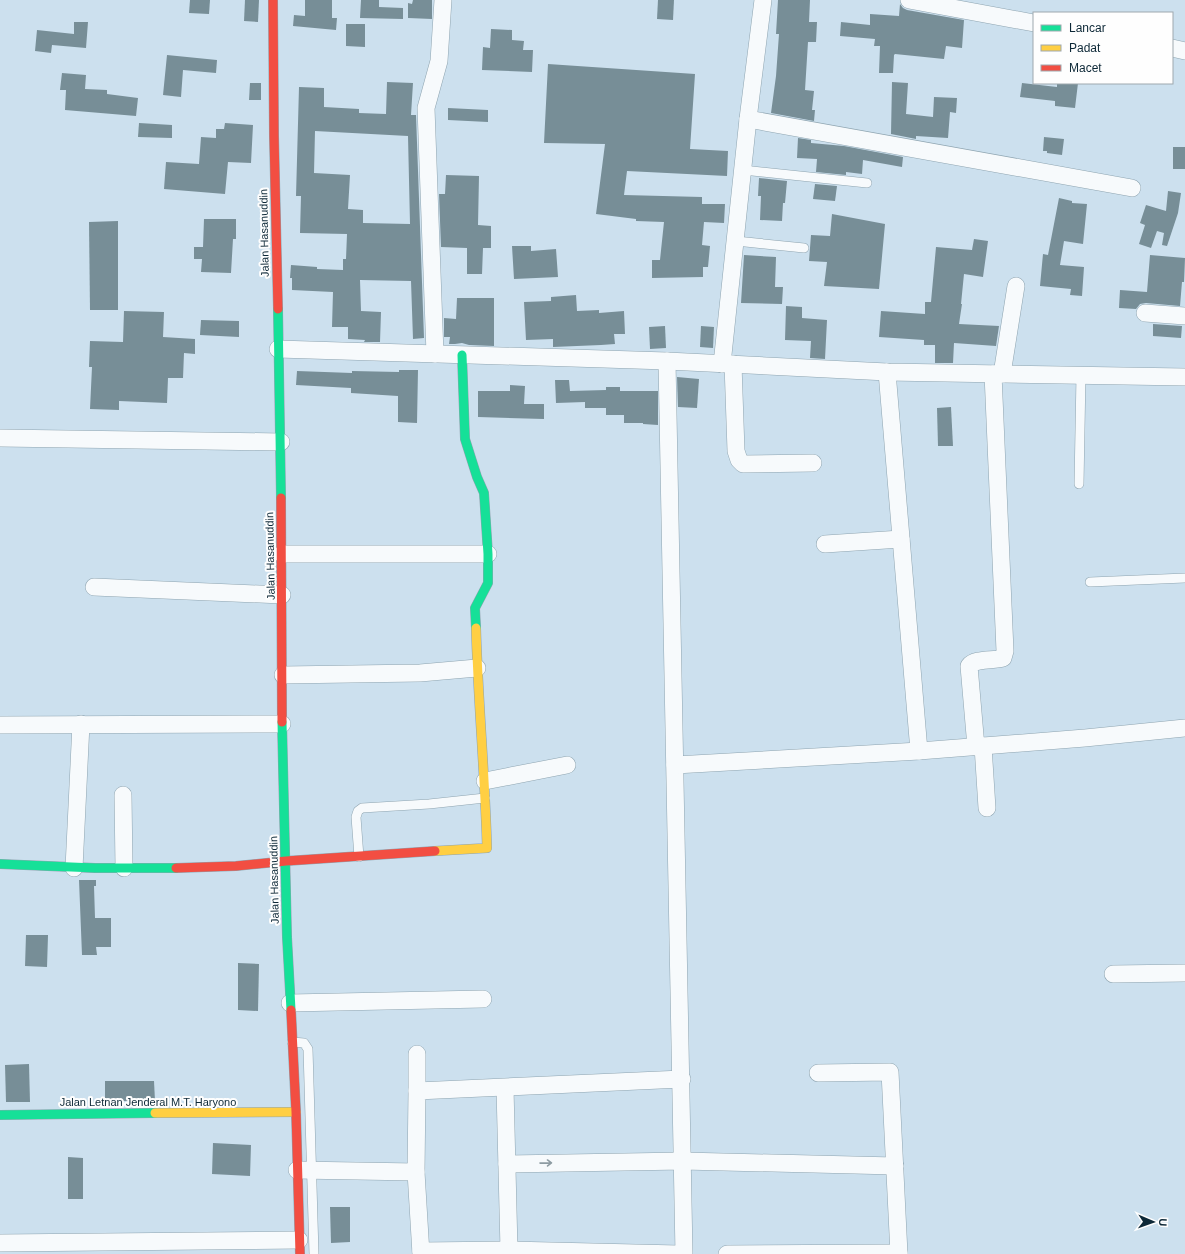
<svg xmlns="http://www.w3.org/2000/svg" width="1185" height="1254" viewBox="0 0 1185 1254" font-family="Helvetica,sans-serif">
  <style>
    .building { fill: #778e97; fill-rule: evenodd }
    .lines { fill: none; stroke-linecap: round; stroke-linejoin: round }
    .lane-casing { stroke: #8ea4b0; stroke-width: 10 }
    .street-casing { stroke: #8ea4b0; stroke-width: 18 }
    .fast-casing { stroke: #8ea4b0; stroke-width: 10 }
    .slow-casing { stroke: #8ea4b0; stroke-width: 10 }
    .jam-casing { stroke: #8ea4b0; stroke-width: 10 }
    .lane { stroke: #f7fafc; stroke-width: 9 }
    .street { stroke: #f7fafc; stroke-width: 17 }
    .fast { stroke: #16e098; stroke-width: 9 }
    .slow { stroke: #ffcf43; stroke-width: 9 }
    .jam { stroke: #f24e42; stroke-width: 9 }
    .oneway { stroke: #8e9ca3 }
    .labels { text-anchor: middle; stroke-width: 4; stroke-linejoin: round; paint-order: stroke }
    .street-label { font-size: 11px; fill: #0d2837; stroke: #fefefe }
  </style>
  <rect width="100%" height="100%" fill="#cce0ee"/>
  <g class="building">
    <polygon points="190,0 210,0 209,14 189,13"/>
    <polygon points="245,0 259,0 258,22 244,21"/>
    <polygon points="305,0 332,0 332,18 337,18 336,30 293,26 294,15 305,16"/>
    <polygon points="361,0 379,0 379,7 403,8 403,19 360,18"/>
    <polygon points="413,0 432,0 432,19 408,18 408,3 412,4"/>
    <polygon points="658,0 674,0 673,20 657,19"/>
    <polygon points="778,0 810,0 809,22 817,22 816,42 808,42 805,90 814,91 812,110 815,110 814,121 771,113 776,76 779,34 776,34"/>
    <polygon points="900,4 903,8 907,10 964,20 962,48 946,46 944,59 895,54 894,55 893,73 879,73 880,46 874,46 875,39 840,36 841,22 870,25 870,14 899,16"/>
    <polygon points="74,22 88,22 86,48 52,45 51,53 35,51 37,30 74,34"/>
    <polygon points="346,24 365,24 365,47 346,46"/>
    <polygon points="491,29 512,30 512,40 524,41 523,50 533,50 532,72 482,70 483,47 490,48"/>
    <polygon points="167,55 217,60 216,73 183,70 181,97 163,95"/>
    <polygon points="548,64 695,74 690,149 728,151 727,176 627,171 624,195 702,197 702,204 725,204 724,223 704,222 702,245 710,246 708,267 703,267 703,277 652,278 652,260 660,260 664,222 636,221 636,219 596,214 605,144 544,143"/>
    <polygon points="62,73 86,75 85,89 107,90 107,94 138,98 136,116 65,110 66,90 60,90"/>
    <path d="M387 82 413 83 411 115H416L424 338 413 339 411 281 360 280 361 311 381 312 380 342H364L365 340 348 339V327H332L333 292 292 290V278H290L291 265 317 267V269L343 270V259H346L347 234 300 233 301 196H296L299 87 324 88V107L359 109V113L386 114ZM315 131 408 136 410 224 363 223V210L348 209 350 175 314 173Z"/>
    <polygon points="892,82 908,83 906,114 933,117 934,97 957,98 956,113 950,112 948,138 916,136 916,139 891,134"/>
    <polygon points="250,83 261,83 261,100 249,100"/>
    <polygon points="1022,83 1057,87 1057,83 1078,83 1075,108 1055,106 1055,101 1020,97"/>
    <polygon points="448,108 488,110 488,122 448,120"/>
    <polygon points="139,123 172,125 172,138 138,137"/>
    <polygon points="225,123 253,125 251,163 228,162 225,194 164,189 166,162 199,164 201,137 216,138 216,129 224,129"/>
    <polygon points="1044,137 1064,139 1062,155 1047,153 1047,151 1043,151"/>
    <polygon points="798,138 811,140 811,143 844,146 903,157 902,167 863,160 862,174 846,172 846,175 816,172 817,159 797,158"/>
    <rect x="1173" y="147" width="12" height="22"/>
    <polygon points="446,175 479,176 478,225 491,226 491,248 483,248 482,274 467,274 467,248 441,247 439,194 445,194"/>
    <polygon points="759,178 787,181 785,203 783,203 782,221 760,220 761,196 758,196"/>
    <polygon points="815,184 837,186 835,201 813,199"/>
    <polygon points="1168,191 1181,193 1178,213 1167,246 1162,245 1164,233 1157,231 1151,248 1139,244 1145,225 1140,223 1146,205 1166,211"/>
    <polygon points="1059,198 1072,201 1072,203 1087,204 1083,244 1064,241 1060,265 1084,267 1082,296 1070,295 1071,289 1040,286 1043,254 1048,255"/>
    <polygon points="832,214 885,224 879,289 824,286 827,262 809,261 811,235 830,236"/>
    <polygon points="204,219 236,219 236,239 233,239 231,273 201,272 202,259 194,259 194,247 203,247"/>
    <polygon points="118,221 118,310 90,310 89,222"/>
    <polygon points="974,239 988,241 983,277 964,274 961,304 962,304 959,324 999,326 996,346 954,343 953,363 935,363 935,345 924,345 924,340 879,337 881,311 925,314 925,302 931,302 936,247 972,250"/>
    <polygon points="512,246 531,246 531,251 556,249 558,277 514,279"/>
    <polygon points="744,255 776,257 775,287 783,287 782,304 741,303"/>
    <polygon points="1150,255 1185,258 1184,282 1182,282 1180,306 1146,303 1140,304 1136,309 1119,308 1120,290 1147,292"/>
    <polygon points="576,295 577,311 599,310 599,313 624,311 625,334 614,334 615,344 601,345 553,347 553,339 526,340 524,302 551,301 551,297"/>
    <polygon points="457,298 494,298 494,346 469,345 462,343 455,344 449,344 450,337 444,337 444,318 456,319"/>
    <polygon points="786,306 802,307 802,318 827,320 825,359 810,358 811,341 785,340"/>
    <polygon points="124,311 164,312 163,337 195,339 195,354 184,353 183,378 168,378 167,403 119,401 119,410 90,409 92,367 89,367 90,341 123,342"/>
    <polygon points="201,320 239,321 239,337 200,335"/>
    <polygon points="1153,324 1182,326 1181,338 1153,336"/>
    <polygon points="665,326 666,348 650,349 649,327"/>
    <polygon points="701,326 714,327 713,348 700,347"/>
    <polygon points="399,370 418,370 417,423 398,422 398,396 351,393 351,388 296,385 297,371 352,373 352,371 399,372"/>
    <polygon points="677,377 699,379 697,408 678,407"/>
    <polygon points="555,380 569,380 570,391 606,390 606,387 620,387 620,391 658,391 658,425 643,424 643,423 624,423 624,415 606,415 606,408 585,408 585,402 556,403"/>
    <polygon points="510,385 525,386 524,404 544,404 544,419 478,417 478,391 510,391"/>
    <polygon points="951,407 953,446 938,446 937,408"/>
    <polygon points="79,880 96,880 96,886 94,886 95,918 111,918 111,947 96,947 97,955 82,955"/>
    <polygon points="26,935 48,935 47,967 25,966"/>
    <polygon points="238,963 259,964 258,1011 238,1010"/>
    <polygon points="29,1064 30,1102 6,1102 5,1065"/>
    <polygon points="105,1081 154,1081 155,1101 105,1101"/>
    <polygon points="213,1143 251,1145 250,1176 212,1174"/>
    <polygon points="68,1157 83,1158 83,1199 68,1199"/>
    <polygon points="330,1207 350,1207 350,1242 331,1243"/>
  </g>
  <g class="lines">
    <g class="lane-casing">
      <g id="lane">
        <polyline points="743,170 867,183"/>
        <polyline points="736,241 804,248"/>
        <polyline points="1079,484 1081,375"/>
        <polyline points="1090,582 1185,578"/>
        <polyline points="359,857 356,817 358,811 362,808 429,804 485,798"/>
        <polyline points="292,1042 304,1043 308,1049 314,1254"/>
      </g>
    </g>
    <g class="street-casing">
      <g id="street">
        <polyline points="909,0 1034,23"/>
        <polyline points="1172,48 1185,51"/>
        <polyline points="748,119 1132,188"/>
        <polyline points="1145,313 1185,316"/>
        <polyline points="278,349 667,361 887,372 1185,377"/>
        <polyline points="435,354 426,108 439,61 443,0"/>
        <polyline points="667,361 684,1254"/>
        <polyline points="722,364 748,119 763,0"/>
        <polyline points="733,364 736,451 739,460 743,464 813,463"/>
        <polyline points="887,372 919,751"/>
        <polyline points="1002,374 1016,286"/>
        <polyline points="0,438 281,442"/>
        <polyline points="825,544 901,539"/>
        <polyline points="282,554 488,554"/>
        <polyline points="94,587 282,595"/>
        <polyline points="283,675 420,673 477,668"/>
        <polyline points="0,725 282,724"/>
        <polyline points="983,746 987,808"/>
        <path d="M976 747 969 666C975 658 994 661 1003 658L1005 651 993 374"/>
        <polyline points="675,765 919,751 1085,738 1185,728"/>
        <polyline points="485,781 567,765"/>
        <polyline points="123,795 124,868"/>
        <polyline points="74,868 81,724"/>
        <polyline points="1113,974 1185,973"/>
        <polyline points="290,1003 483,999"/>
        <polyline points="818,1073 890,1072 899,1254"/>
        <polyline points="505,1088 509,1250"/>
        <polyline points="417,1091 417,1054"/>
        <polyline points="507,1164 683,1161 895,1166"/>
        <polyline points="297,1170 416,1172"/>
        <polyline points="0,1243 299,1240"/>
        <polyline points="421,1251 509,1250 678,1254"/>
        <polyline points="421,1254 416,1172 417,1091 682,1079"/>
        <polyline points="727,1254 899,1253"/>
      </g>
    </g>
    <g class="fast-casing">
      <g id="fast">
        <polyline points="278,309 281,498"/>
        <polyline points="462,355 465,439 477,477 484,493 488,554 488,583 475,608 476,628"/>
        <polyline points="282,722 287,937 291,1010"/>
        <polyline points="0,864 95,868 176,868"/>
        <polyline points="0,1115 155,1113"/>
      </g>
    </g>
    <g class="slow-casing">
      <g id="slow">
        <path d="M435 851 487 848C485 774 478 701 476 628"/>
        <polyline points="155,1113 296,1112"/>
      </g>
    </g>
    <g class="jam-casing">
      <g id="jam">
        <polyline points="273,0 274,136 278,309"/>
        <polyline points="281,498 282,722"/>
        <polyline points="176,868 236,866 286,861 435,851"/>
        <polyline points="291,1010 296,1112 300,1254"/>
      </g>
    </g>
    <use href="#lane" class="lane"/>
    <use href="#street" class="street"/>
    <use href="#fast" class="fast"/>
    <use href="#slow" class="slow"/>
    <use href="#jam" class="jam"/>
  </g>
  <defs><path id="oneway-shaft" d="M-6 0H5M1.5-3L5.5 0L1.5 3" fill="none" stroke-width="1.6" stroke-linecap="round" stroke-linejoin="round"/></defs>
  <use class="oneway" href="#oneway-shaft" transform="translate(546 1163) rotate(-1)"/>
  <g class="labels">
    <g class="street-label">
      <text transform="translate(264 233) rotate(-91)" y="4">Jalan Hasanuddin</text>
      <text transform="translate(270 556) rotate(-91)" y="4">Jalan Hasanuddin</text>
      <text transform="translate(274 880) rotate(-91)" y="4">Jalan Hasanuddin</text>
      <text x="148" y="1106">Jalan Letnan Jenderal M.T. Haryono</text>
    </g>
  </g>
  <rect x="1033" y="12" width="140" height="72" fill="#fefefe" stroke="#9ea8ae"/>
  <rect x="1041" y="25" width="20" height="6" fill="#16e098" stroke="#9ea8ae"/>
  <text x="1069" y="32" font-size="12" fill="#0d2837">Lancar</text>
  <rect x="1041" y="45" width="20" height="6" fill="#ffcf43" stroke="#9ea8ae"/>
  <text x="1069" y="52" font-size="12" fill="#0d2837">Padat</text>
  <rect x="1041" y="65" width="20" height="6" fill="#f24e42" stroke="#9ea8ae"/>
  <text x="1069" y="72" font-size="12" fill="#0d2837">Macet</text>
  <g transform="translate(1153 1222) rotate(92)" stroke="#fefefe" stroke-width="3" paint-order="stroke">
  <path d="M0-3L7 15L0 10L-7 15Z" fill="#0d2837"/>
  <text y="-6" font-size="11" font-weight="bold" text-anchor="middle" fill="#0d2837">U</text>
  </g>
</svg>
